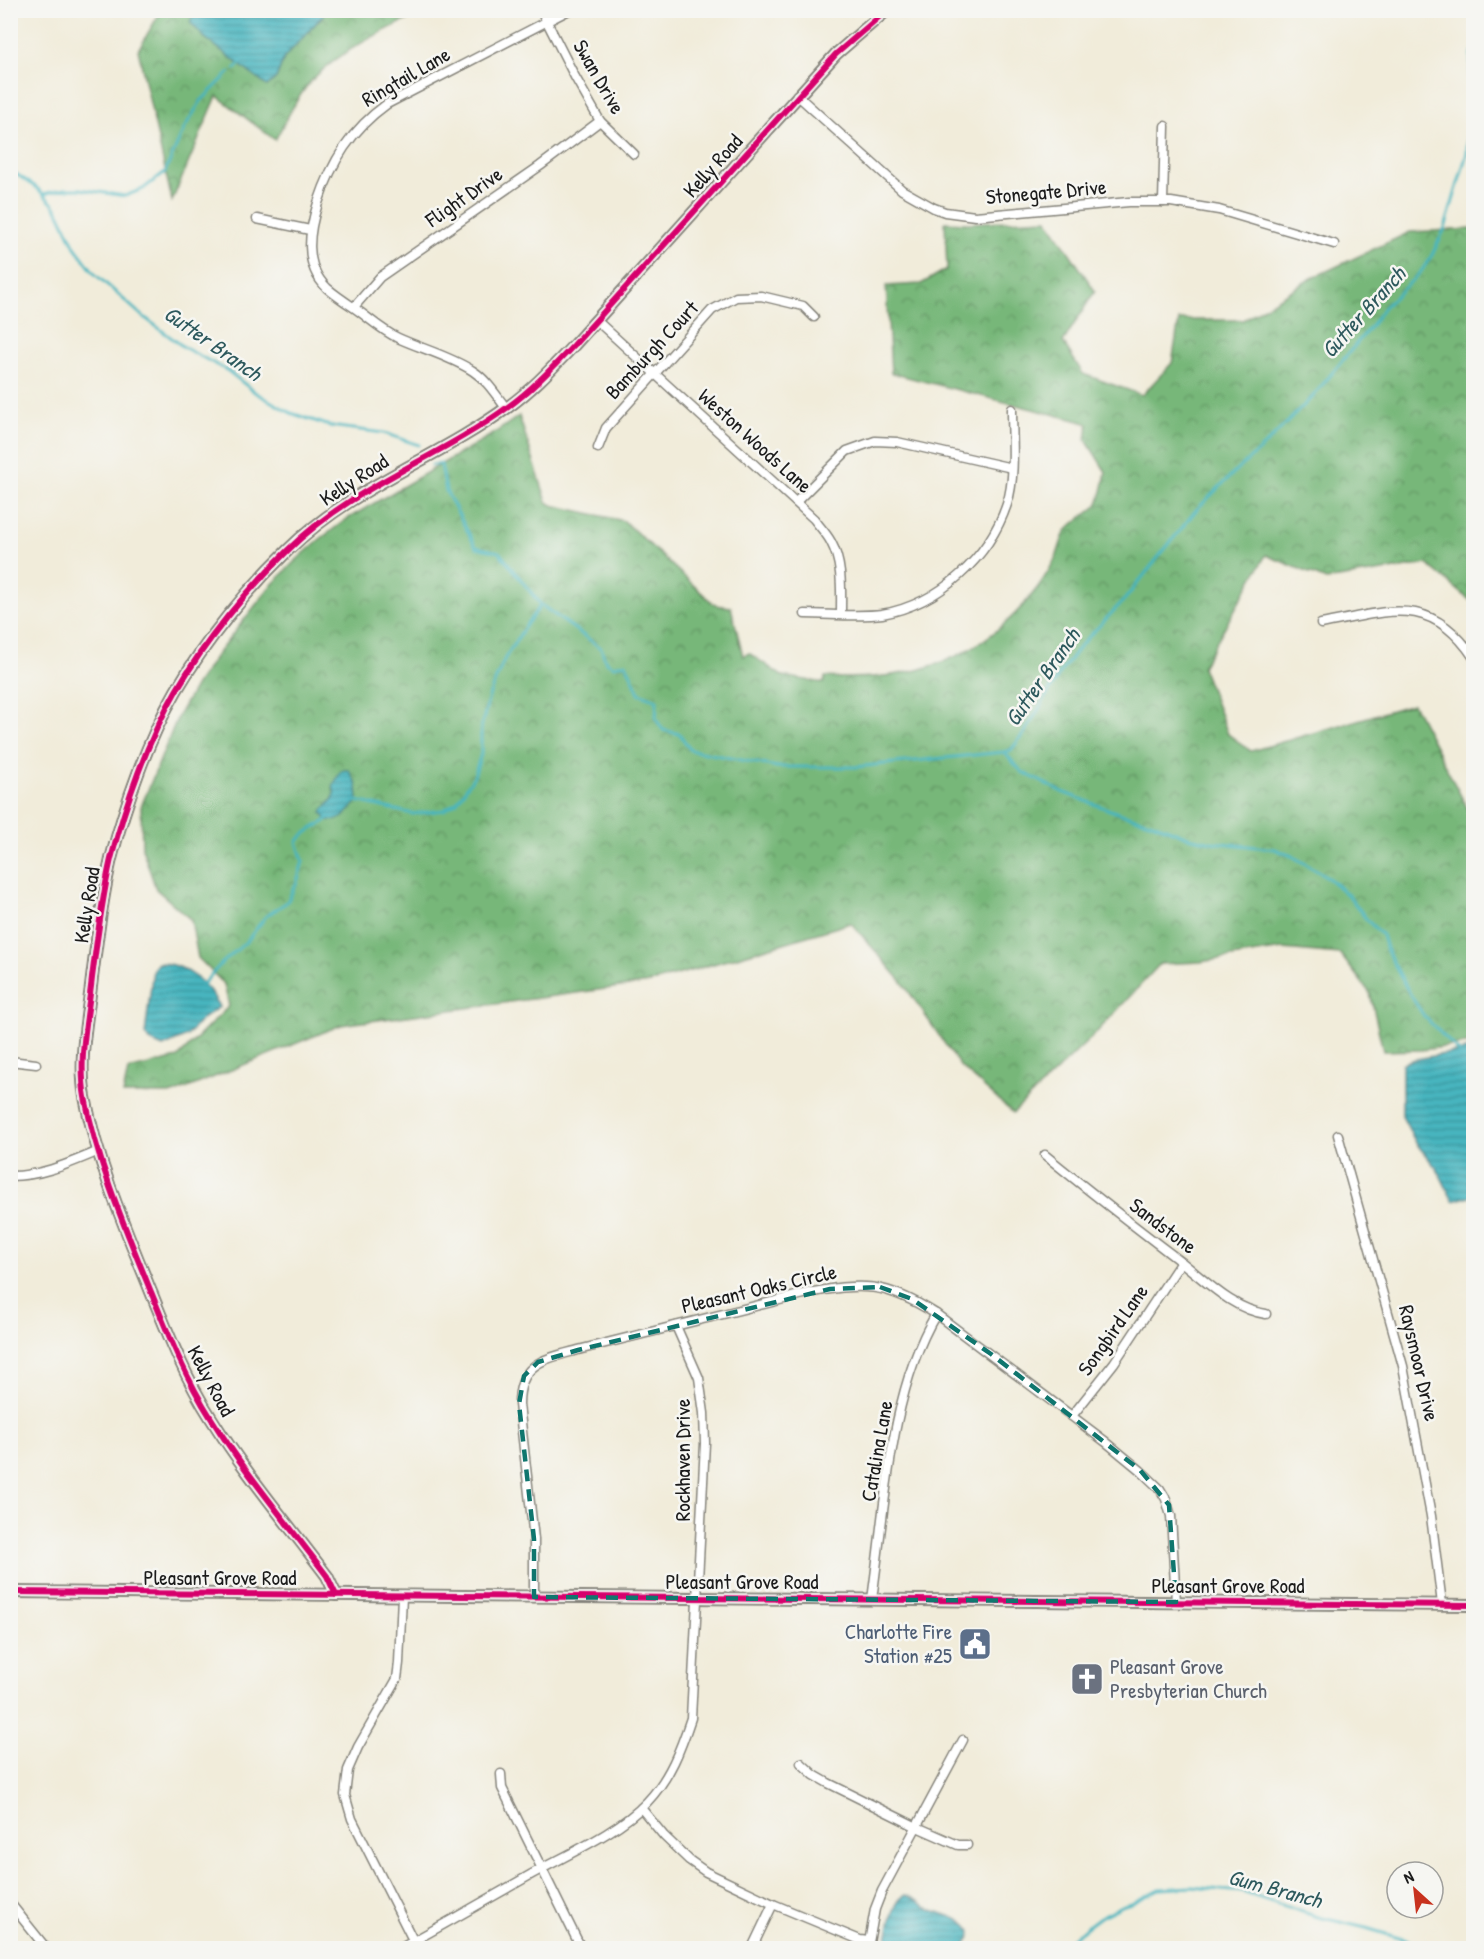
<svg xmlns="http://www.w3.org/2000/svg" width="1484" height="1959" viewBox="0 0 1484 1959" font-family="'Patrick Hand',sans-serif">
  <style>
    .forest { fill: url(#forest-crowns); stroke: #4a6a4a; stroke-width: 1.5 }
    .water { fill: url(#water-rules); stroke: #31686e; stroke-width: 1.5 }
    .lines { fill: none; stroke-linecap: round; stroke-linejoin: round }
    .stream { stroke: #46b5bf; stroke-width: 3 }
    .minor-casing { stroke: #86847b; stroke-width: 11 }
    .tertiary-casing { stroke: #86847b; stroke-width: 14 }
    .minor { stroke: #fff; stroke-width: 8 }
    .tertiary { stroke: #fff; stroke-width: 10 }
    .cycleway-casing { stroke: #f6f6f2; stroke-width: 10 }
    .cycleway { stroke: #d6006c; stroke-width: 6 }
    .marked { fill: none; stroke: #0f766e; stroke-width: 4.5; stroke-dasharray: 12 8; stroke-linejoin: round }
    .labels { text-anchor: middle; stroke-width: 5; stroke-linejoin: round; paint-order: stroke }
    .street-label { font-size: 21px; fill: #1c1c1c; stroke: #f6f6f2 }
    .service-label { font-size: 21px; fill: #4e5e75; stroke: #f6f6f2; text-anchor: end }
    .worship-label { font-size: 21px; fill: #5b616d; stroke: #f6f6f2; text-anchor: start }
    .water-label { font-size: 22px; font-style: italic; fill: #2d595d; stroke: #f6f6f2 }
  </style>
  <defs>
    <pattern id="forest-crowns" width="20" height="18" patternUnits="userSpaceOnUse" patternTransform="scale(1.5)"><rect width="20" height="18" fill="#77b779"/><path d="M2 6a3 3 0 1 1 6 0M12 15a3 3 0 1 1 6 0" fill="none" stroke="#619462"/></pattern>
    <pattern id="water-rules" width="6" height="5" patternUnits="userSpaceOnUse" patternTransform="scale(1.5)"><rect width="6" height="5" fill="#46b5bf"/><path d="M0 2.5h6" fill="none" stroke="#3a929a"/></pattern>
  </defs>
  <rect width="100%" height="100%" fill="#f6f6f2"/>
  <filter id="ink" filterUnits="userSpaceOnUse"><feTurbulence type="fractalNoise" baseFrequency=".0167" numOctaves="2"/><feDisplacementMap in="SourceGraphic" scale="12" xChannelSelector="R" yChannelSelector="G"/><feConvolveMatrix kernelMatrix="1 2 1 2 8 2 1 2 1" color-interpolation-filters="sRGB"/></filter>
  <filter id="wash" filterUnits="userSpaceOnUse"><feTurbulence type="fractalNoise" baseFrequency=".008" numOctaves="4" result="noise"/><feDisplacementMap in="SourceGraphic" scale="24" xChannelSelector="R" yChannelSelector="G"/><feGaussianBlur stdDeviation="1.35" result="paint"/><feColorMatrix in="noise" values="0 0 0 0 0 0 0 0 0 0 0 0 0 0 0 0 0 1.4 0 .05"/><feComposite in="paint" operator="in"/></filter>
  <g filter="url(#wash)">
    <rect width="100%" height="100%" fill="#f1ecda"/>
    <g class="forest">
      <path d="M161 11H196L193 14 204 37 267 86 276 78 284 58 327 11H426C388 29 346 47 315 77 298 94 287 119 275 140L217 96 172 201 138 50Z"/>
      <path d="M1047 219 1095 291 1063 342 1083 374 1142 395 1172 363 1179 320H1243L1310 279 1410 232 1473 229V603L1427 564 1326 580 1266 555 1202 667 1228 734 1251 751 1413 704 1473 819V1043L1421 1050 1383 1051 1370 993 1340 954 1283 949 1200 962 1160 964 1096 1033 1013 1113 960 1066 903 983 851 923 650 983 341 1025 173 1094H123L128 1070 177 1058 229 1006 224 984 198 958 191 920 156 889 142 848 141 807 178 716 197 683 218 653 269 588 293 563 320 539 347 519 493 434 519 416 547 502 552 505 624 521 715 605 731 607 743 656 749 653 782 676 824 683 825 677C913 683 984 659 1038 587 1045 577 1052 566 1057 555 1060 547 1062 536 1067 530 1075 520 1088 515 1096 506 1102 499 1104 481 1106 472L1086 440 1088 424 1079 421 891 373 886 286 921 284 947 269 945 222 968 223Z"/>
    </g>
    <g class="water">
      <polygon points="196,10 327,10 327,11 284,58 276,78 267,86 204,37 190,22"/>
      <path d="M344 770H349L357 785 358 801C348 812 343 822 327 820L322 813 323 810C331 800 337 800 333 786L340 772Z"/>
      <path d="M158 963C185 963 209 983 219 1007L201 1020 187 1036 163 1047 152 1042 145 1035 153 969Z"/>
      <polygon points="1473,1049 1473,1195 1453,1201 1437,1169 1416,1143 1402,1116 1402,1064 1411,1060"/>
      <path d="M905 1895C916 1898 921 1904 930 1909 945 1916 990 1922 962 1948H885C889 1933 891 1903 905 1895Z"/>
    </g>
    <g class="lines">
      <g class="stream">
        <polyline points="235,69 241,63"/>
        <polyline points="10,170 36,187 52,203 58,211 75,247 95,274 140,314 185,348 228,371 256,393 291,413 330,426 384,433 419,445"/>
        <polyline points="43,194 65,189 80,189 125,196 143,189 165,172 185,127 201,101 230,72"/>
        <polyline points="432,465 441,464 446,491 476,547 499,552 541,605 601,648 606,662 614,666 626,663 639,693 657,700 656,719 663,730 680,734 690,750 777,767 855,767 1004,752 1011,750 1025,732 1060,673 1080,646 1125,599 1197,509 1238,469 1266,444 1315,394 1370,327 1384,307 1420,273 1432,255 1445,228 1467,153 1471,54 1474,50"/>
        <polyline points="1004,752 1022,772 1062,792 1121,814 1150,822 1188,837 1212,842 1275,849 1292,856 1326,876 1350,897 1367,920 1382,935 1386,949 1411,996 1424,1016 1460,1053"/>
        <polyline points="357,801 413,814 444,810 457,802 474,776 481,754 481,728 490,693 505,658 528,622 541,605"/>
        <path d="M203 984 221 964 247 941 266 916 287 902 297 882 303 861 297 842C304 831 318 827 328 819"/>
        <polyline points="1062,1948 1076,1935 1100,1917 1124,1905 1134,1902 1159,1889 1192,1887 1242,1892 1318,1917 1366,1928 1409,1941 1421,1948"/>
      </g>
    </g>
  </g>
  <g filter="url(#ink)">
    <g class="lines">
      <g class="minor-casing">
        <g id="minor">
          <polyline points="541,10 575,77 600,121 634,154"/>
          <polyline points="797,95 902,190 934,208 945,212 975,216 1129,202 1171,202 1219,210 1334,244"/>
          <polyline points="1163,202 1165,126"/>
          <polyline points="257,219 310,230"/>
          <polyline points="354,307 380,277 540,166 600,121"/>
          <path d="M596 320 814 519C819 526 827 534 831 542 843 564 841 591 841 614"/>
          <path d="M506 408C496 395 487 380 473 371 450 356 422 349 398 338 381 330 368 317 353 307 344 301 335 295 327 288 303 265 309 231 318 203 332 161 351 130 387 104L569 10"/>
          <polyline points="598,448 606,428 712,310 736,297 761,296 803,306 814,317"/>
          <polyline points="796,502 847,451 875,441 897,442 1012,468"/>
          <path d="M805 614C829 614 859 617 882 614 939 604 989 558 1007 504 1016 476 1012 438 1012 409"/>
          <path d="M1321 624C1387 612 1430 592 1474 658"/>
          <polyline points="10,1061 36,1064"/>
          <polyline points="1338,1135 1403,1366 1431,1516 1442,1604"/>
          <path d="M1045 1155C1089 1191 1134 1226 1180 1261 1205 1280 1233 1310 1266 1314"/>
          <path d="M10 1176C42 1176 70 1163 99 1151"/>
          <polyline points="1072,1416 1114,1363 1181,1262"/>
          <polyline points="402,1596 399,1663 397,1679 358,1747 348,1770 345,1795 352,1819 417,1948"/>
          <path d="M534 1597V1539L519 1404C519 1363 544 1359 578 1350L804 1294C862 1282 886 1282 936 1314L1106 1442 1140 1470 1160 1489 1166 1499 1171 1516 1176 1602"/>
          <path d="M872 1599C885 1510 889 1393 936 1314"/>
          <polyline points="801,1763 814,1775 828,1783 917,1827 958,1845 967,1845"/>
          <polyline points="501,1774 502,1788 581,1948"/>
          <polyline points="641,1808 664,1836 689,1860 706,1872 773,1904 860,1940 869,1941"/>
          <polyline points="10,1903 46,1948"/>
          <path d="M401 1948C445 1924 488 1899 532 1874 568 1854 619 1832 647 1802 670 1778 681 1748 691 1718L705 1443 704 1413 699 1378 676 1326"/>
          <polyline points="752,1948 773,1904"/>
          <polyline points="868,1948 875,1909 882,1891 963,1740"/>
        </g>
      </g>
      <g class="tertiary-casing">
        <g id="tertiary">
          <polyline points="10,1592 1474,1605"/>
          <path d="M336 1595 327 1576C288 1524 245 1473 211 1418 184 1376 166 1329 147 1282 123 1223 97 1161 85 1097 78 1058 88 1016 92 978 97 938 102 898 111 859 125 805 148 739 176 691 205 641 247 590 288 550 353 486 437 459 508 407 533 389 553 367 574 345L836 54 887 10"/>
        </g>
      </g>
      <use href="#minor" class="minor"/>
      <use href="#tertiary" class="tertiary"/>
      <g class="cycleway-casing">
        <g id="cycleway">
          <polyline points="10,1592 1474,1605"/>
          <path d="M336 1595 327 1576C288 1524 245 1473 211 1418 184 1376 166 1329 147 1282 123 1223 97 1161 85 1097 78 1058 88 1016 92 978 97 938 102 898 111 859 125 805 148 739 176 691 205 641 247 590 288 550 353 486 437 459 508 407 533 389 553 367 574 345L836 54 887 10"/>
        </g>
      </g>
      <use href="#cycleway" class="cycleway"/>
    </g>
  </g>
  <path class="marked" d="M880 1287 912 1299 991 1354 1140 1470 1169 1505 1176 1602 534 1597V1539L519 1404 524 1376 538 1362 578 1350 830 1289Z"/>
  <defs>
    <g id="civic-square" transform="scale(1.725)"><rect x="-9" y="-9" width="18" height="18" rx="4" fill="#5c6f8a" stroke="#f6f6f2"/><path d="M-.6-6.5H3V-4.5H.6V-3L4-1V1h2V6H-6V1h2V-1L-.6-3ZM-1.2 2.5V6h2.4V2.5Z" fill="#fff"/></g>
    <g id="church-square" transform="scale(1.725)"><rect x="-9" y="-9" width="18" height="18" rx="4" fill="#6b7280" stroke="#f6f6f2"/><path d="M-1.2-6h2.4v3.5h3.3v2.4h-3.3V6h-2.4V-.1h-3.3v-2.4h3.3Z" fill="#fff"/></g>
  </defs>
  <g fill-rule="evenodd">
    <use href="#civic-square" x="975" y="1644"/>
    <use href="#church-square" x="1087" y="1679"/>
  </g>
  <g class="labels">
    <g class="street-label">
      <text transform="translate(406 77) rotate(-30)" y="7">Ringtail Lane</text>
      <text transform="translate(599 77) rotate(60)" y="7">Swan Drive</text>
      <text transform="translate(713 166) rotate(-48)" y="7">Kelly Road</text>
      <text transform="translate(1046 192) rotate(-5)" y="7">Stonegate Drive</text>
      <text transform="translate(464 197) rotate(-35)" y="7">Flight Drive</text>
      <text transform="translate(652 350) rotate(-47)" y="7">Bamburgh Court</text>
      <text transform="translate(755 441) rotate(42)" y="7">Weston Woods Lane</text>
      <text transform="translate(354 480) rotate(-33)" y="7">Kelly Road</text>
      <text transform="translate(87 905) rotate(-81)" y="7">Kelly Road</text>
      <text transform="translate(1163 1226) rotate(37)" y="7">Sandstone</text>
      <text transform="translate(759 1289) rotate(-13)" y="7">Pleasant Oaks Circle</text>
      <text transform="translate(1113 1330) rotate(-55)" y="7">Songbird Lane</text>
      <text transform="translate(1419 1363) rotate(77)" y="7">Raysmoor Drive</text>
      <text transform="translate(211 1381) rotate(62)" y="7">Kelly Road</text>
      <text transform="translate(877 1451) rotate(-80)" y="7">Catalina Lane</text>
      <text transform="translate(683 1460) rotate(-90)" y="7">Rockhaven Drive</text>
      <text x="220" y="1585">Pleasant Grove Road</text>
      <text x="742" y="1589">Pleasant Grove Road</text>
      <text x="1228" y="1593">Pleasant Grove Road</text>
    </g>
    <g class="service-label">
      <text x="952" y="1639">Charlotte Fire<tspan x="952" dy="24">Station #25</tspan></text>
    </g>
    <g class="worship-label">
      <text x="1110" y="1674">Pleasant Grove<tspan x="1110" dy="24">Presbyterian Church</tspan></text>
    </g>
    <g class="water-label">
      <text transform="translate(1363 312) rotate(-48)" y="8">Gutter Branch</text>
      <text transform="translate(213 343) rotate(35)" y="8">Gutter Branch</text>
      <text transform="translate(1042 677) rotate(-55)" y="8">Gutter Branch</text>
      <text transform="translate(1275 1888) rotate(15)" y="8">Gum Branch</text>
    </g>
  </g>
  <rect width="1484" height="1959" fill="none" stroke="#f6f6f2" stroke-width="36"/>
  <g transform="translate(1415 1890) rotate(333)"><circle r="28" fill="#f6f6f2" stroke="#9f9f9c" stroke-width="1.5"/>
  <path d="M0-4.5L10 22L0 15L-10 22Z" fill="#c8321e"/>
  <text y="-9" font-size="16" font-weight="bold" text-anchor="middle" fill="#1c1c1c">N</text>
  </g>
</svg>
